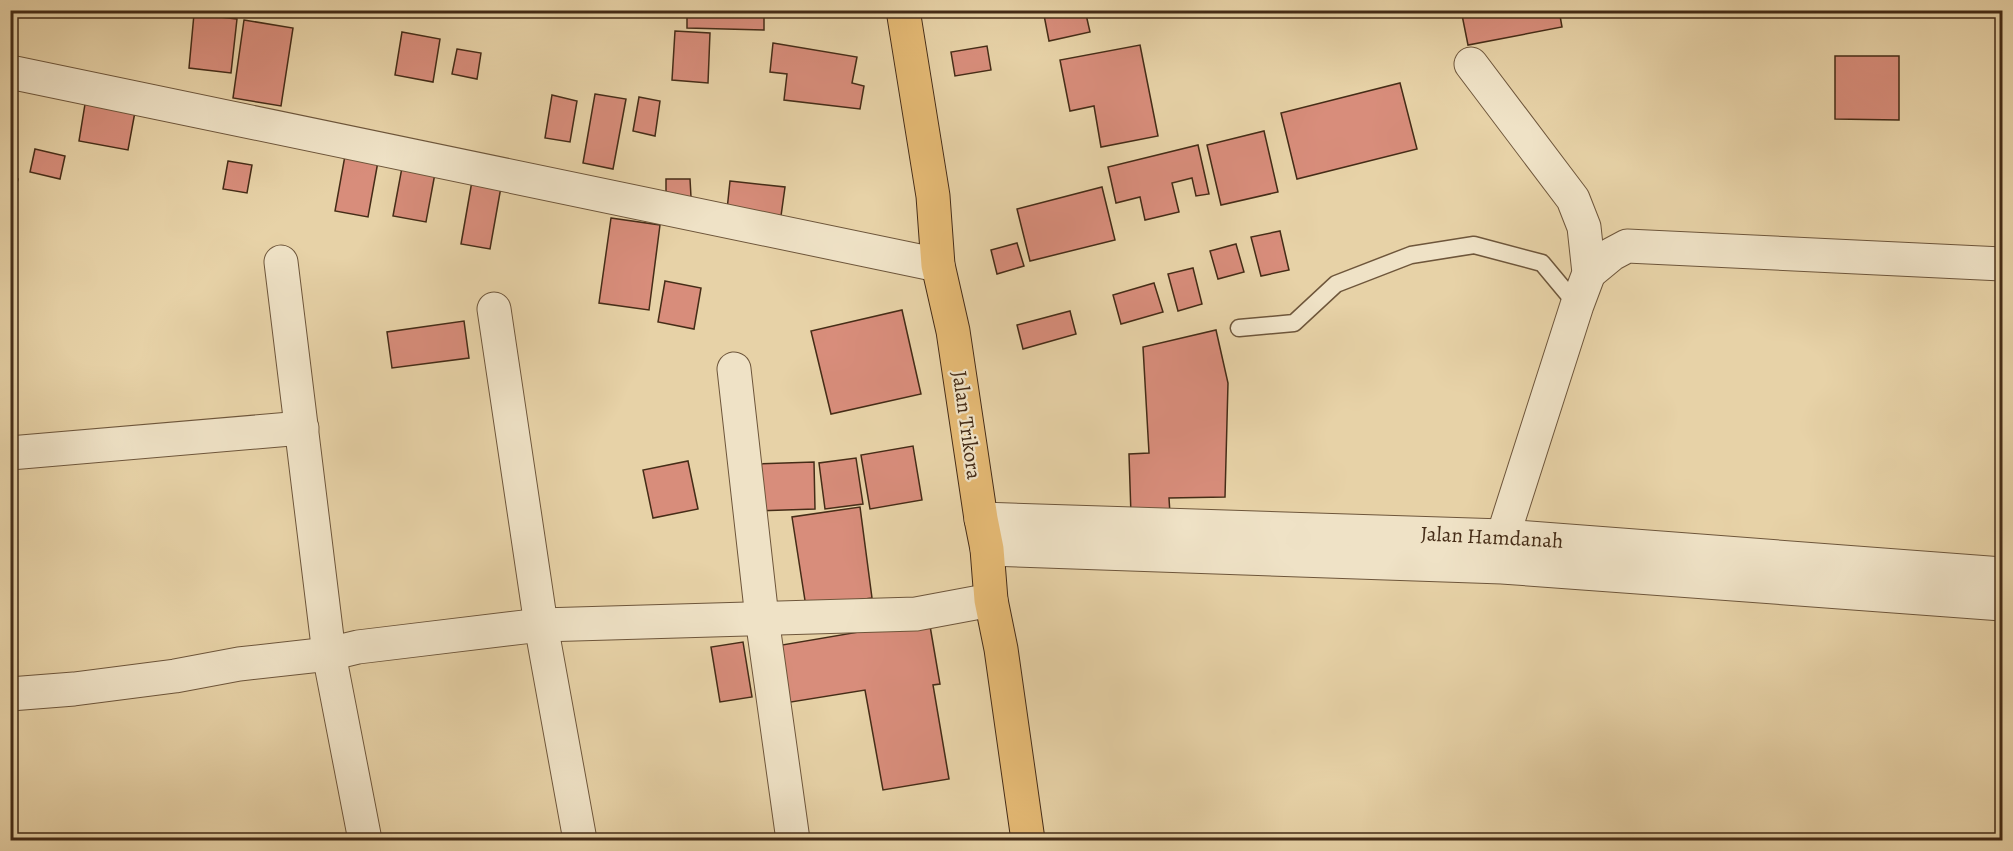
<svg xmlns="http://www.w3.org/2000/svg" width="2013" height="851" viewBox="0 0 2013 851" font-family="Alegreya,serif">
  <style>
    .building { fill: #d88d7b; stroke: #452c17; stroke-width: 1.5 }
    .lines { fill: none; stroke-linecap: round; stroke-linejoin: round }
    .service-casing { stroke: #6e563b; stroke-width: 19 }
    .minor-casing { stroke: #6e563b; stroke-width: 35 }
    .primary-casing { stroke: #452c17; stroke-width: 35 }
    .service { stroke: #efe2c6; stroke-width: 16 }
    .minor { stroke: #efe2c6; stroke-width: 33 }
    .primary { stroke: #e4b974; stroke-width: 33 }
    .labels { text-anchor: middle; stroke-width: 4.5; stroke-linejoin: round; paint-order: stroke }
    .street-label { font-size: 21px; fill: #452c17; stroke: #efe2c6 }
  </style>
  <rect width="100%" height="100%" fill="#e7d2a7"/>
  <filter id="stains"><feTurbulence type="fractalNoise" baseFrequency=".00333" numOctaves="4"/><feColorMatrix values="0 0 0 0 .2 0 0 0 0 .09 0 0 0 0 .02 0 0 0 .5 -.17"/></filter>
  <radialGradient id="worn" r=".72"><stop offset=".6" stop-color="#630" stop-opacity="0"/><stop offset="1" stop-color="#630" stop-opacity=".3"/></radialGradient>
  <g class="building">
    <polygon points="687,10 764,10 764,30 687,28"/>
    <polygon points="950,10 996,10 951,16"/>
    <polygon points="1043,10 1085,10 1090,32 1049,41"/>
    <polygon points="1461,10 1559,10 1562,27 1468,45"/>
    <polygon points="194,14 237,19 231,73 189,68"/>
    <polygon points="244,20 293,28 281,106 233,98"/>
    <polygon points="675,31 710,33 708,83 672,80"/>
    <polygon points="402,32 440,39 433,82 395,75"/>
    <polygon points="773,43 857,57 852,83 864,86 860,109 784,100 787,74 770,72"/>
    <polygon points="1140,45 1158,136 1101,147 1094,106 1070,111 1060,60"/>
    <polygon points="987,46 991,70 955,76 951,52"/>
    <polygon points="457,49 481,53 477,79 452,74"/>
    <polygon points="1835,56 1899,56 1899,120 1835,119"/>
    <polygon points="1400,83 1417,149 1297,179 1281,113"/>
    <polygon points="87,92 137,101 128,150 79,141"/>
    <polygon points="595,94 626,99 613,169 583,163"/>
    <polygon points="552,95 577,101 570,142 545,138"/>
    <polygon points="639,97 660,101 655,136 633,131"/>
    <polygon points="1264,131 1278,192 1221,205 1207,145"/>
    <polygon points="1198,145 1209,194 1196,196 1192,178 1172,183 1179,212 1145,220 1140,197 1116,203 1108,167"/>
    <polygon points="35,149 65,156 60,179 30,172"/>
    <polygon points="346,150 379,156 368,217 335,211"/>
    <polygon points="228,161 252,165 247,193 223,189"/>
    <polygon points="403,162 436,168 426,222 393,216"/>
    <polygon points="10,177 18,179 12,204 10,204"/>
    <polygon points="666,179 690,179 691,197 666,197"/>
    <polygon points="472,181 501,187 490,249 461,244"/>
    <polygon points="730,181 785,187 781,216 727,210"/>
    <polygon points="1102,187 1115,240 1030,261 1017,209"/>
    <polygon points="611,218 660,225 649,310 599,303"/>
    <polygon points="1280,231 1289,270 1261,276 1251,237"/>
    <polygon points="1017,243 1024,266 997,274 991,250"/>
    <polygon points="1236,244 1244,272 1218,279 1210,251"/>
    <polygon points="1193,268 1202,304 1178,311 1168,274"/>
    <polygon points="665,281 701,288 694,329 658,322"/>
    <polygon points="1154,283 1163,312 1121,324 1113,295"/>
    <polygon points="902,310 921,394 831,414 811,331"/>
    <polygon points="1070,311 1076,334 1023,349 1017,325"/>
    <polygon points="464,321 469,358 392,368 387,332"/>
    <polygon points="1216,330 1228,383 1225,497 1169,498 1170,514 1131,515 1129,454 1149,453 1143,347"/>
    <polygon points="913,446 922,500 870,509 861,455"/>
    <polygon points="856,458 863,504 825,509 819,463"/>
    <polygon points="688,461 698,509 653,518 643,470"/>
    <polygon points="814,462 815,509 757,511 755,464"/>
    <polygon points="860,507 872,598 806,607 792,517"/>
    <polygon points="929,620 940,684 933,685 949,779 883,790 865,690 785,703 776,646"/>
    <polygon points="743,642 752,697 720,702 711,647"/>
  </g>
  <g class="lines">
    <g class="service-casing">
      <polyline id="service" points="1239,328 1294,323 1336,284 1411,255 1474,245 1542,263 1577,305"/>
    </g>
    <g class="minor-casing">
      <g id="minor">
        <polyline points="1471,64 1573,199 1584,227 1589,273 1577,305 1503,536 1502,556"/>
        <polyline points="10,72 938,265"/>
        <polyline points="281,262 329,654 365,840"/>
        <polyline points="1589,273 1612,254 1627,246 2002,264"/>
        <polyline points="494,309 541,625 580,840"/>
        <polyline points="734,369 762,618 793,840"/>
        <polyline points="10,453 302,428"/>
        <polyline points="981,519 1503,536 2002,574"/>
        <polyline points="987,549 1502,567 2002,604"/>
        <polyline points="10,694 74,689 175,676 239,664 329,654 358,647 541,625 916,614 991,600"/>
      </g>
    </g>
    <g class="primary-casing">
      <polyline id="primary" points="903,10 933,196 938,265 953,331 981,519 987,549 991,600 1001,649 1028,840"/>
    </g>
    <use href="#service" class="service"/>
    <use href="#minor" class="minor"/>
    <use href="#primary" class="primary"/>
  </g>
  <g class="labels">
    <g class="street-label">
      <text transform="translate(967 425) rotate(82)" y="7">Jalan Trikora</text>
      <text transform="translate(1492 537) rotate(3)" y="7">Jalan Hamdanah</text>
    </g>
  </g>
  <rect width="2013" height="851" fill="none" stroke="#e7d2a7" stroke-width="36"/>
  <rect x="12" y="12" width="1989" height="827" fill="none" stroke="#452c17" stroke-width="3"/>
  <rect x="18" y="18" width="1977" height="815" fill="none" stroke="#452c17" stroke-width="1.5"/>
  <rect width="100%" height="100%" filter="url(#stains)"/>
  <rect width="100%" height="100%" fill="url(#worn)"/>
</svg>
